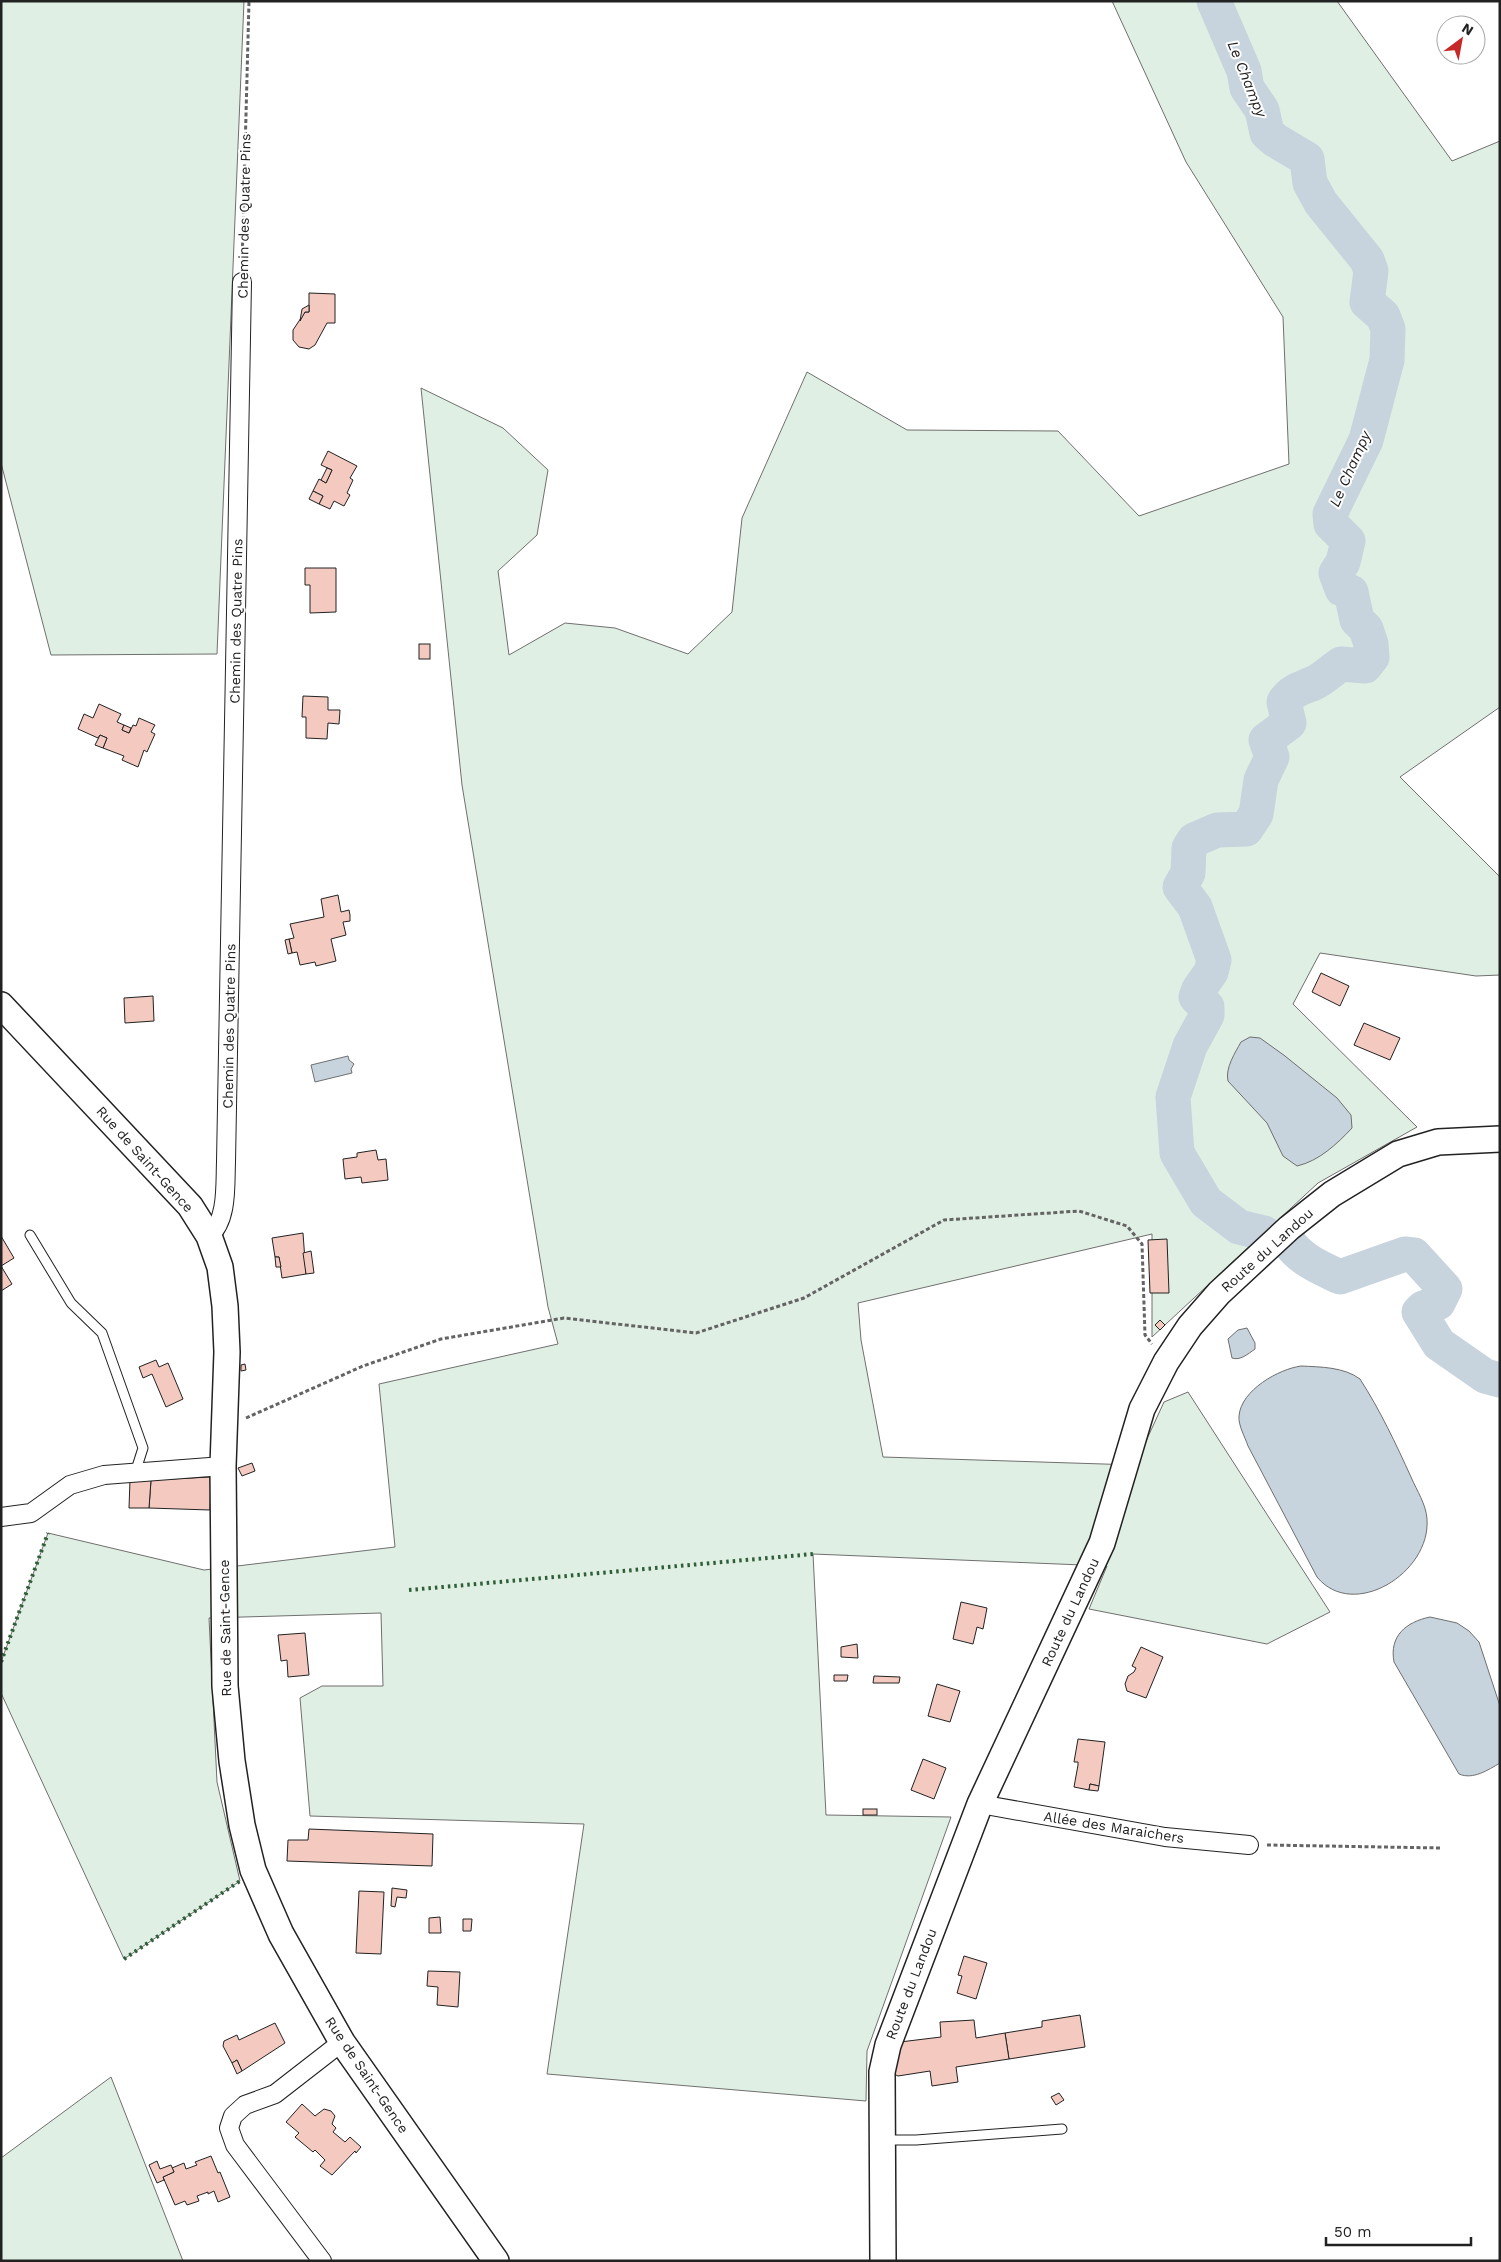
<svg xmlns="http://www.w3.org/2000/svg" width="1501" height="2262" viewBox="0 0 1501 2262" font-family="'Work Sans',sans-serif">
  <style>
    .green { fill: #e0efe3; stroke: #6f6f6f }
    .water { fill: #c7d3dd; stroke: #6f6f6f }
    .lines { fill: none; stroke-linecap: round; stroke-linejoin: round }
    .river { stroke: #c7d3dd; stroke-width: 35 }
    .building { fill: #f3c9c0; stroke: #222 }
    .lane-casing { stroke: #222; stroke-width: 11 }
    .street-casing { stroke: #222; stroke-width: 20 }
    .secondary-casing { stroke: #222; stroke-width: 28 }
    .path { stroke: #646464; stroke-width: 3; stroke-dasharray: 4 2.5; stroke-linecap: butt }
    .lane { stroke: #fff; stroke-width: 9 }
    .street { stroke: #fff; stroke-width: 18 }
    .secondary { stroke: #fff; stroke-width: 25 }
    .hedge { stroke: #2f5e38; stroke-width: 4; stroke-dasharray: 2.5 4; stroke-linecap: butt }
    .labels { text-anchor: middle; stroke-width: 4; stroke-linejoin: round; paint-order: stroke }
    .street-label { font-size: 14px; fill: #222; stroke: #fff }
    .water-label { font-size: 15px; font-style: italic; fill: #222; stroke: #fff }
  </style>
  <rect width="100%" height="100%" fill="#fff"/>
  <g class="green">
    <polygon points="1,1 244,1 217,654 51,655 1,463"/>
    <polygon points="1112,1 1337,1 1452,161 1500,141 1500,707 1400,777 1500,877 1500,975 1476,976 1320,953 1293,1004 1417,1127 1318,1183 1152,1337 1152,1234 858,1303 861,1340 883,1457 1135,1465 1164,1402 1188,1392 1330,1612 1267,1644 1089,1609 1107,1566 813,1554 826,1815 951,1817 867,2051 866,2101 547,2074 584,1824 310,1816 300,1698 322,1686 383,1686 381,1613 209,1618 217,1782 240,1881 124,1959 1,1693 1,1662 48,1533 204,1570 395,1547 379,1384 558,1344 548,1307 462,785 421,388 503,428 548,470 537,535 498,571 509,655 565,623 615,628 688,654 732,612 742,518 807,372 907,430 1058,431 1139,516 1289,464 1283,317 1186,162"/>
    <polygon points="111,2077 183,2261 1,2261 1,2158"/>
  </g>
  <g class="water">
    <path d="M1250 1037 1260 1038 1285 1056 1337 1098 1351 1115 1352 1128C1337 1144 1319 1161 1297 1166L1283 1156 1267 1123 1228 1081C1225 1068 1235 1053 1241 1042Z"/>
    <polygon points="348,1056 349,1060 354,1064 351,1069 352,1073 315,1082 311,1065"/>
    <path d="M1247 1328 1255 1343V1349C1248 1354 1240 1361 1232 1358L1228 1339 1238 1330Z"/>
    <path d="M1301 1366C1321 1367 1344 1367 1360 1379 1380 1410 1396 1444 1411 1477 1417 1491 1426 1504 1427 1519 1431 1573 1353 1621 1317 1577L1248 1446C1245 1437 1238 1425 1239 1416 1241 1390 1279 1369 1301 1366Z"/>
    <path d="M1430 1617 1457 1623 1469 1631 1479 1642 1500 1706V1763C1488 1770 1473 1780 1459 1774L1394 1662C1389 1636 1406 1622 1430 1617Z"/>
  </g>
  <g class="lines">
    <g class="river">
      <path d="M1214 1 1244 71 1247 88 1262 110 1267 133 1275 140 1307 159 1310 183 1321 203 1367 260 1371 271 1367 302 1383 316 1388 329 1387 360 1366 440 1330 514 1331 524 1348 541 1343 562 1336 573 1342 589 1351 592 1357 620 1366 629 1371 644 1372 657 1365 666 1341 664C1332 670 1324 678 1314 683 1303 688 1291 690 1284 702L1289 723 1266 740 1272 757 1261 780 1256 814 1246 829 1217 830 1194 840 1189 848 1188 873 1180 887 1195 907 1214 960 1211 972 1199 989 1196 997 1207 1007V1015L1190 1046 1173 1097 1177 1153 1206 1202 1239 1227 1264 1233"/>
      <path d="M1290 1244C1303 1261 1321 1268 1340 1277L1405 1254 1414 1255 1445 1289 1438 1303 1423 1308 1419 1312 1439 1344 1485 1376 1500 1380"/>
    </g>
  </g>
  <g class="building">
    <polygon points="309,293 335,294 335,323 327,323 315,345 309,349 299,347 293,340 293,330 305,312 309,312"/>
    <polygon points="309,305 309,312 305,312 300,321 302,309"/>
    <polygon points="328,451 357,466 350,478 353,480 347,493 350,495 344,506 334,501 330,509 319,504 323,496 313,491 319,479 326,483 332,470 321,465"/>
    <polygon points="327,468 332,470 326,483 321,480"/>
    <polygon points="313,491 323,496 319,504 309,499"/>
    <polygon points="305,568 336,568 336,612 310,613 310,585 305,585"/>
    <rect x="419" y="644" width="11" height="15"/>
    <polygon points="303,696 328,697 328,710 340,710 339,724 328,723 327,739 306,738 306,717 302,717"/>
    <polygon points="99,704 121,714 117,722 124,725 122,730 129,733 133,725 136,726 139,718 155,725 151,732 155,734 147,752 144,750 138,767 122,760 124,756 103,748 107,738 100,735 98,738 78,729 84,714 93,718"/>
    <polygon points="124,725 131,728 129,733 122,730"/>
    <polygon points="100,735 107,738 103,748 95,745"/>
    <polygon points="338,895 341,912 349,910 350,915 350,921 343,922 346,935 331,939 336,961 316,966 315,962 300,965 297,952 292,953 289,939 294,938 290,924 324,917 321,899"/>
    <polygon points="289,939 292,953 288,954 285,940"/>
    <polygon points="1321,973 1349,986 1340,1006 1312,992"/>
    <polygon points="153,996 154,1021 125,1023 124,998"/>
    <polygon points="1364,1023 1400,1038 1390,1060 1354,1045"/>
    <polygon points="376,1150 378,1160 386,1159 388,1180 362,1183 361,1177 345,1179 343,1159 357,1157 357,1153"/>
    <polygon points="303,1233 306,1274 282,1278 279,1257 275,1257 272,1238"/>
    <polygon points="1,1236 14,1258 1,1266 12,1284 1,1291"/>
    <polygon points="1167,1239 1169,1293 1150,1293 1148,1240"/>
    <polygon points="311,1251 314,1273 306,1274 303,1253"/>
    <polygon points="275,1257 279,1257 281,1267 276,1267"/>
    <polygon points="1160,1320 1165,1325 1160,1330 1155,1325"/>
    <polygon points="156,1360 159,1367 168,1363 183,1399 166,1407 152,1374 143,1378 139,1367"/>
    <polygon points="245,1364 246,1370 241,1371 241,1365"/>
    <polygon points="252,1463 255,1471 242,1476 238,1468"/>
    <polygon points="211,1477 210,1510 149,1508 151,1480"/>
    <polygon points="130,1480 151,1480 149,1508 129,1508"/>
    <polygon points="961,1602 987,1608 983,1629 977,1627 973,1644 953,1639"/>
    <polygon points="305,1633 309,1675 288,1677 287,1660 281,1661 278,1635"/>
    <polygon points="857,1644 858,1658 841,1657 841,1647"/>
    <polygon points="1141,1647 1163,1657 1146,1698 1127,1691 1125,1684 1128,1676 1134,1672 1136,1668 1132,1666"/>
    <polygon points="834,1675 848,1675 847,1681 834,1681"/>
    <polygon points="874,1676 900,1677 899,1683 873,1683"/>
    <polygon points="937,1684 960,1691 950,1722 928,1716"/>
    <polygon points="1078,1739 1105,1742 1099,1786 1090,1784 1089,1790 1074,1787 1078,1765 1078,1762 1074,1762"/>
    <polygon points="923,1759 946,1768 934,1799 911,1790"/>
    <polygon points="1090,1784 1099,1786 1098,1791 1089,1790"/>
    <rect x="863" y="1809" width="14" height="6"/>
    <polygon points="309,1829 433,1834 432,1866 287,1861 288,1840 308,1840"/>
    <polygon points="392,1888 407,1890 406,1898 397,1897 395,1907 391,1906"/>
    <polygon points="359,1891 384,1892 381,1954 356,1953"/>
    <polygon points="440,1917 441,1933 429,1933 429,1918"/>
    <polygon points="463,1919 472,1919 471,1931 463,1931"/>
    <polygon points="964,1956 987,1963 976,1999 957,1993 962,1976 958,1975"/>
    <polygon points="428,1971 460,1972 458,2007 437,2005 438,1987 427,1986"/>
    <polygon points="1080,2015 1085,2047 1009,2059 1005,2033 1042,2027 1042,2021"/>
    <polygon points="974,2020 976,2038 1005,2033 1009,2059 956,2067 958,2082 932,2086 930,2071 898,2076 894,2074 900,2042 941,2037 940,2022"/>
    <polygon points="275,2023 285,2043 242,2071 237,2060 232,2063 223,2046 224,2041 237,2035 239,2040"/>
    <polygon points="237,2060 242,2071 237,2074 232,2063"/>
    <polygon points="1059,2093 1064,2100 1056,2105 1051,2097"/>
    <polygon points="302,2104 315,2116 324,2109 331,2111 335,2116 332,2124 336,2128 333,2132 345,2142 350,2137 361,2147 356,2153 355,2151 332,2175 320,2166 325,2160 315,2150 313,2152 295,2137 299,2133 286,2122"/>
    <polygon points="211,2156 218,2173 220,2172 230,2197 218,2202 214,2191 208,2194 208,2192 197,2196 199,2201 187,2205 185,2201 175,2205 163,2177 174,2172 172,2168 184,2163 186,2169 197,2165 195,2162"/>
    <polygon points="157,2161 160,2169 171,2165 174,2172 163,2177 164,2180 157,2183 149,2165"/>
  </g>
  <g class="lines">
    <g class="lane-casing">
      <g id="lane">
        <polyline points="30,1235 71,1303 102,1333 143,1448 135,1473"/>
        <polyline points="885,2140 916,2140 1062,2129"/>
      </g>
    </g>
    <g class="street-casing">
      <g id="street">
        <path d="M209 1236C228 1220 225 1185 226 1162L242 282"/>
        <polyline points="1,1517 31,1513 70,1485 104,1475 223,1466"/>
        <polyline points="980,1804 1165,1837 1249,1845"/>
        <polyline points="322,2261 235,2145 229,2128 233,2116 245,2105 275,2094 342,2042"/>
      </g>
    </g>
    <g class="secondary-casing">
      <g id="secondary">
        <polyline points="1,1005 190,1206 209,1236 220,1267 225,1306 227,1352 223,1466 225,1686 232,1761 242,1825 253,1870 281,1934 342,2042 496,2261"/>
        <polyline points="883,2261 882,2072 888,2045 980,1804 1102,1543 1142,1409 1166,1362 1190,1326 1219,1293 1289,1228 1332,1194 1398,1154 1438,1142 1500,1139"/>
      </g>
    </g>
    <g class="path">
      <polyline points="242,266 249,1"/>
      <polyline points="246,1418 363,1366 441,1339 564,1318 696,1333 804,1298 944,1220 1079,1211 1127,1226 1142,1244 1145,1335 1152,1344"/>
      <polyline points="1267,1845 1441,1848"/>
    </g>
    <use href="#lane" class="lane"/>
    <use href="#street" class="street"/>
    <use href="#secondary" class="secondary"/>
    <g class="hedge">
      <polyline points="409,1590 813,1554"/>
      <polyline points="1,1662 48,1533"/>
      <polyline points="124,1959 240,1881"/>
    </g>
  </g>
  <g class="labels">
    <g class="street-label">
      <text transform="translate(244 216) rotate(-89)" y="5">Chemin des Quatre Pins</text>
      <text transform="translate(236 621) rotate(-89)" y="5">Chemin des Quatre Pins</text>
      <text transform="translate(229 1026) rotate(-89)" y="5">Chemin des Quatre Pins</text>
      <text transform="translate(145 1159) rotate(48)" y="5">Rue de Saint-Gence</text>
      <text transform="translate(1267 1250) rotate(-42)" y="5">Route du Landou</text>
      <text transform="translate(1070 1612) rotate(-65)" y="5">Route du Landou</text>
      <text transform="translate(225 1628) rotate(-91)" y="5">Rue de Saint-Gence</text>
      <text transform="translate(1114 1827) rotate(9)" y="5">Allée des Maraichers</text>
      <text transform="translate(911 1984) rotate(-69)" y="5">Route du Landou</text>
      <text transform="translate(367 2075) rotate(56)" y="5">Rue de Saint-Gence</text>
    </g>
    <g class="water-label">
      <text transform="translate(1247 79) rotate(68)" y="5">Le Champy</text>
      <text transform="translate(1350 469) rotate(-66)" y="5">Le Champy</text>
    </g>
  </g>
  <rect width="1501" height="2262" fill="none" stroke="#222222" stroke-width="5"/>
  <g transform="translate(1461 40) rotate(32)"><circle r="24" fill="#ffffff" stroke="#a7a7a7"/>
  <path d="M0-4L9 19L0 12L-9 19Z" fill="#c62828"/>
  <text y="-8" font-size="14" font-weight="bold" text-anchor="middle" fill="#222222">N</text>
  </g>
  <path d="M1326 2237v8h145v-8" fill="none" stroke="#222222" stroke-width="2.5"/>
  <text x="1334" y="2237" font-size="15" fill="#222222" stroke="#ffffff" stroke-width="4" paint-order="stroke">50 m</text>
</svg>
